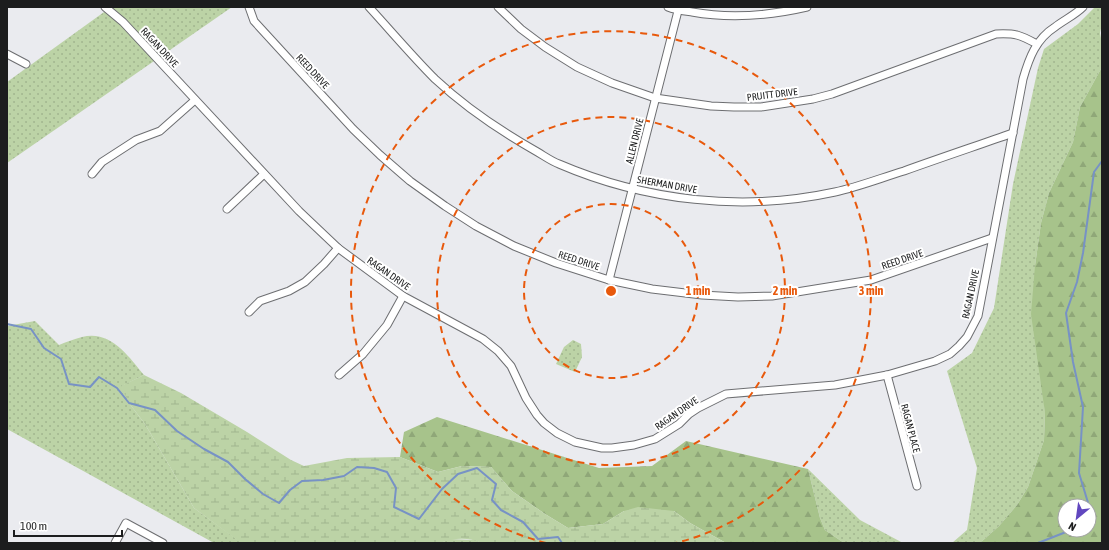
<svg xmlns="http://www.w3.org/2000/svg" width="1109" height="550" viewBox="0 0 1109 550" font-family="'Asap Condensed',sans-serif">
  <style>
    .grass { fill: url(#grass-dots) }
    .forest { fill: url(#forest-firs); fill-rule: evenodd }
    .wetland { fill: url(#wetland-marsh) }
    .lines { fill: none; stroke-linecap: round; stroke-linejoin: round }
    .stream { stroke: #7792c5; stroke-width: 2 }
    .minor-casing { stroke: #6d6e71; stroke-width: 9 }
    .minor { stroke: #fff; stroke-width: 7 }
    .ring { fill: none; stroke: #e8590c; stroke-width: 2; stroke-dasharray: 7 5 }
    .labels { text-anchor: middle; stroke-width: 4; stroke-linejoin: round; paint-order: stroke }
    .street-label { font-size: 10px; fill: #1c1d1e; stroke: #fff }
    .centre { fill: #e8590c; stroke: #fff; stroke-width: 2 }
    .ring-label { font-size: 12px; text-anchor: middle; font-weight: bold; fill: #e8590c; stroke: #fff; stroke-width: 4; stroke-linejoin: round; paint-order: stroke }
  </style>
  <defs>
    <pattern id="grass-dots" width="8" height="8" patternUnits="userSpaceOnUse"><rect width="8" height="8" fill="#bcd3a6"/><path d="M2 2h.1M6 6h.1" fill="none" stroke="#a1b58e" stroke-width="1.8" stroke-linecap="round"/></pattern>
    <pattern id="forest-firs" width="22" height="20" patternUnits="userSpaceOnUse"><rect width="22" height="20" fill="#a7c38b"/><path d="M5 1l3.5 6h-7zM16 11l3.5 6h-7z" fill="#8fa778"/></pattern>
    <pattern id="wetland-marsh" width="20" height="14" patternUnits="userSpaceOnUse"><rect width="20" height="14" fill="#bcd3a6"/><path d="M1 5h8M5 5V1M11 12h8M15 12V8" fill="none" stroke="#a1b58e"/></pattern>
  </defs>
  <rect width="100%" height="100%" fill="#eaebef"/>
  <g class="grass">
    <polygon points="111,7 232,7 7,163 7,82"/>
    <polygon points="1095,7 1102,7 1102,24 1100,33 1102,43 1102,67 1080,107 1073,142 1049,193 1041,223 1035,266 1045,413 1044,440 1028,487 1017,505 999,526 980,543 952,543 967,530 977,468 947,371 972,353 994,308 1013,184 1038,68 1044,49 1078,24"/>
    <path d="M35 321 59 345C66 342 74 339 82 337 111 330 128 356 144 375L122 386 129 403 145 424 194 508 242 543H214L7 429V326Z"/>
    <polygon points="573,340 581,344 582,357 575,372 556,364 564,347"/>
    <polygon points="808,469 860,520 903,543 844,543 825,530 820,518"/>
    <polygon points="450,539 475,540 481,543 440,543"/>
  </g>
  <g class="forest">
    <path d="M1102 67V543H980L999 526 1017 505 1028 487 1044 440 1045 413 1031 314 1035 266 1041 223 1049 193 1073 142 1080 107ZM1065 506H1089V530H1065Z"/>
    <polygon points="437,417 599,468 652,466 686,441 808,469 820,518 825,530 844,543 726,543 690,523 674,511 624,511 603,524 568,528 545,514 512,491 491,467 462,466 438,472 400,457 404,432"/>
  </g>
  <path class="wetland" d="M144 375 181 393 247 432 291 460 304 466 347 458 400 457 438 472 462 466 491 467 512 491 545 514 568 528 603 524 624 511 638 507 674 511 690 523 726 543H481C469 537 453 538 440 543H241L194 508 145 424 129 403 121 386Z"/>
  <g class="lines">
    <g class="stream">
      <polyline points="7,324 31,329 44,348 61,359 69,384 90,387 99,377 117,388 129,403 155,410 177,431 204,449 228,462 245,479 263,494 279,503 290,490 302,481 323,480 344,476 357,467 374,468 387,472 396,488 394,507 419,519 442,489 458,474 477,468 496,484 492,500 501,510 523,522 538,539 558,537 562,543"/>
      <polyline points="1089,506 1079,473 1083,407 1073,362 1066,313 1077,282 1083,253 1094,172 1102,161"/>
      <polyline points="1089,507 1091,513 1089,514"/>
      <polyline points="1038,543 1066,532 1069,530"/>
    </g>
    <g class="minor-casing">
      <g id="minor">
        <path d="M105 7 123 22 299 211 338 248 403 296 483 339 498 351 511 366 526 398 537 415 544 423 557 433 575 442 602 448H612L634 445 655 439 679 424 689 414 698 408 726 394 835 385 887 375 935 361 950 354 959 346 967 337 978 316 1023 79C1029 58 1036 39 1055 27 1064 20 1075 15 1083 7"/>
        <polyline points="249,7 254,21 353,129 380,155 410,181 445,206 476,226 514,246 556,263 609,280 652,289 702,295 738,297 772,296 871,280 992,238"/>
        <path d="M369 7C391 31 412 56 435 79 465 107 499 130 534 150 543 155 551 161 559 164 645 201 743 212 835 192 858 187 881 178 904 171 940 158 976 146 1013 133"/>
        <path d="M498 7 521 29 545 47 577 67 612 83 655 98 711 106 734 107H761L813 99 832 94 996 34C1016 33 1020 35 1037 44"/>
        <path d="M668 7C675 10 684 11 692 12 731 19 768 16 807 7"/>
        <polyline points="7,54 26,64"/>
        <polyline points="92,174 102,162 136,140 160,131 195,100"/>
        <polyline points="227,209 264,174"/>
        <polyline points="609,280 679,7"/>
        <polyline points="249,312 260,301 289,291 305,282 324,264 338,248"/>
        <polyline points="339,375 363,354 387,325 403,296"/>
        <polyline points="887,375 917,486"/>
        <polyline points="115,543 126,523 163,543"/>
      </g>
    </g>
    <use href="#minor" class="minor"/>
  </g>
  <g class="ring">
    <circle cx="611" cy="291" r="87"/>
    <circle cx="611" cy="291" r="174"/>
    <path d="M546 543A260 260 0 1 1 676 543"/>
  </g>
  <g class="labels">
    <g class="street-label">
      <text transform="translate(160 47) rotate(47)" y="4">RAGAN DRIVE</text>
      <text transform="translate(313 71) rotate(47)" y="4">REED DRIVE</text>
      <text transform="translate(772 94) rotate(-7)" y="4">PRUITT DRIVE</text>
      <text transform="translate(634 141) rotate(-76)" y="4">ALLEN DRIVE</text>
      <text transform="translate(667 184) rotate(10)" y="4">SHERMAN DRIVE</text>
      <text transform="translate(902 259) rotate(-19)" y="4">REED DRIVE</text>
      <text transform="translate(579 260) rotate(18)" y="4">REED DRIVE</text>
      <text transform="translate(389 273) rotate(35)" y="4">RAGAN DRIVE</text>
      <text transform="translate(970 294) rotate(-78)" y="4">RAGAN DRIVE</text>
      <text transform="translate(676 413) rotate(-35)" y="4">RAGAN DRIVE</text>
      <text transform="translate(911 428) rotate(75)" y="4">RAGAN PLACE</text>
    </g>
  </g>
  <circle cx="611" cy="291" r="6" class="centre"/>
  <g class="ring-label">
    <text x="698" y="295">1 min</text>
    <text x="785" y="295">2 min</text>
    <text x="871" y="295">3 min</text>
  </g>
  <rect width="1109" height="550" fill="none" stroke="#1c1d1e" stroke-width="16"/>
  <g transform="translate(1077 518) rotate(209)"><circle r="19" fill="#ffffff" stroke="#a4a5a5"/>
  <path d="M0-3L7 15L0 10L-7 15Z" fill="#6147bf"/>
  <text y="-6" font-size="11" font-weight="bold" text-anchor="middle" fill="#1c1d1e">N</text>
  </g>
  <path d="M14 530v6h108v-6" fill="none" stroke="#1c1d1e" stroke-width="2"/>
  <text x="20" y="530" font-size="12" fill="#1c1d1e" stroke="#ffffff" stroke-width="3" paint-order="stroke">100 m</text>
</svg>
